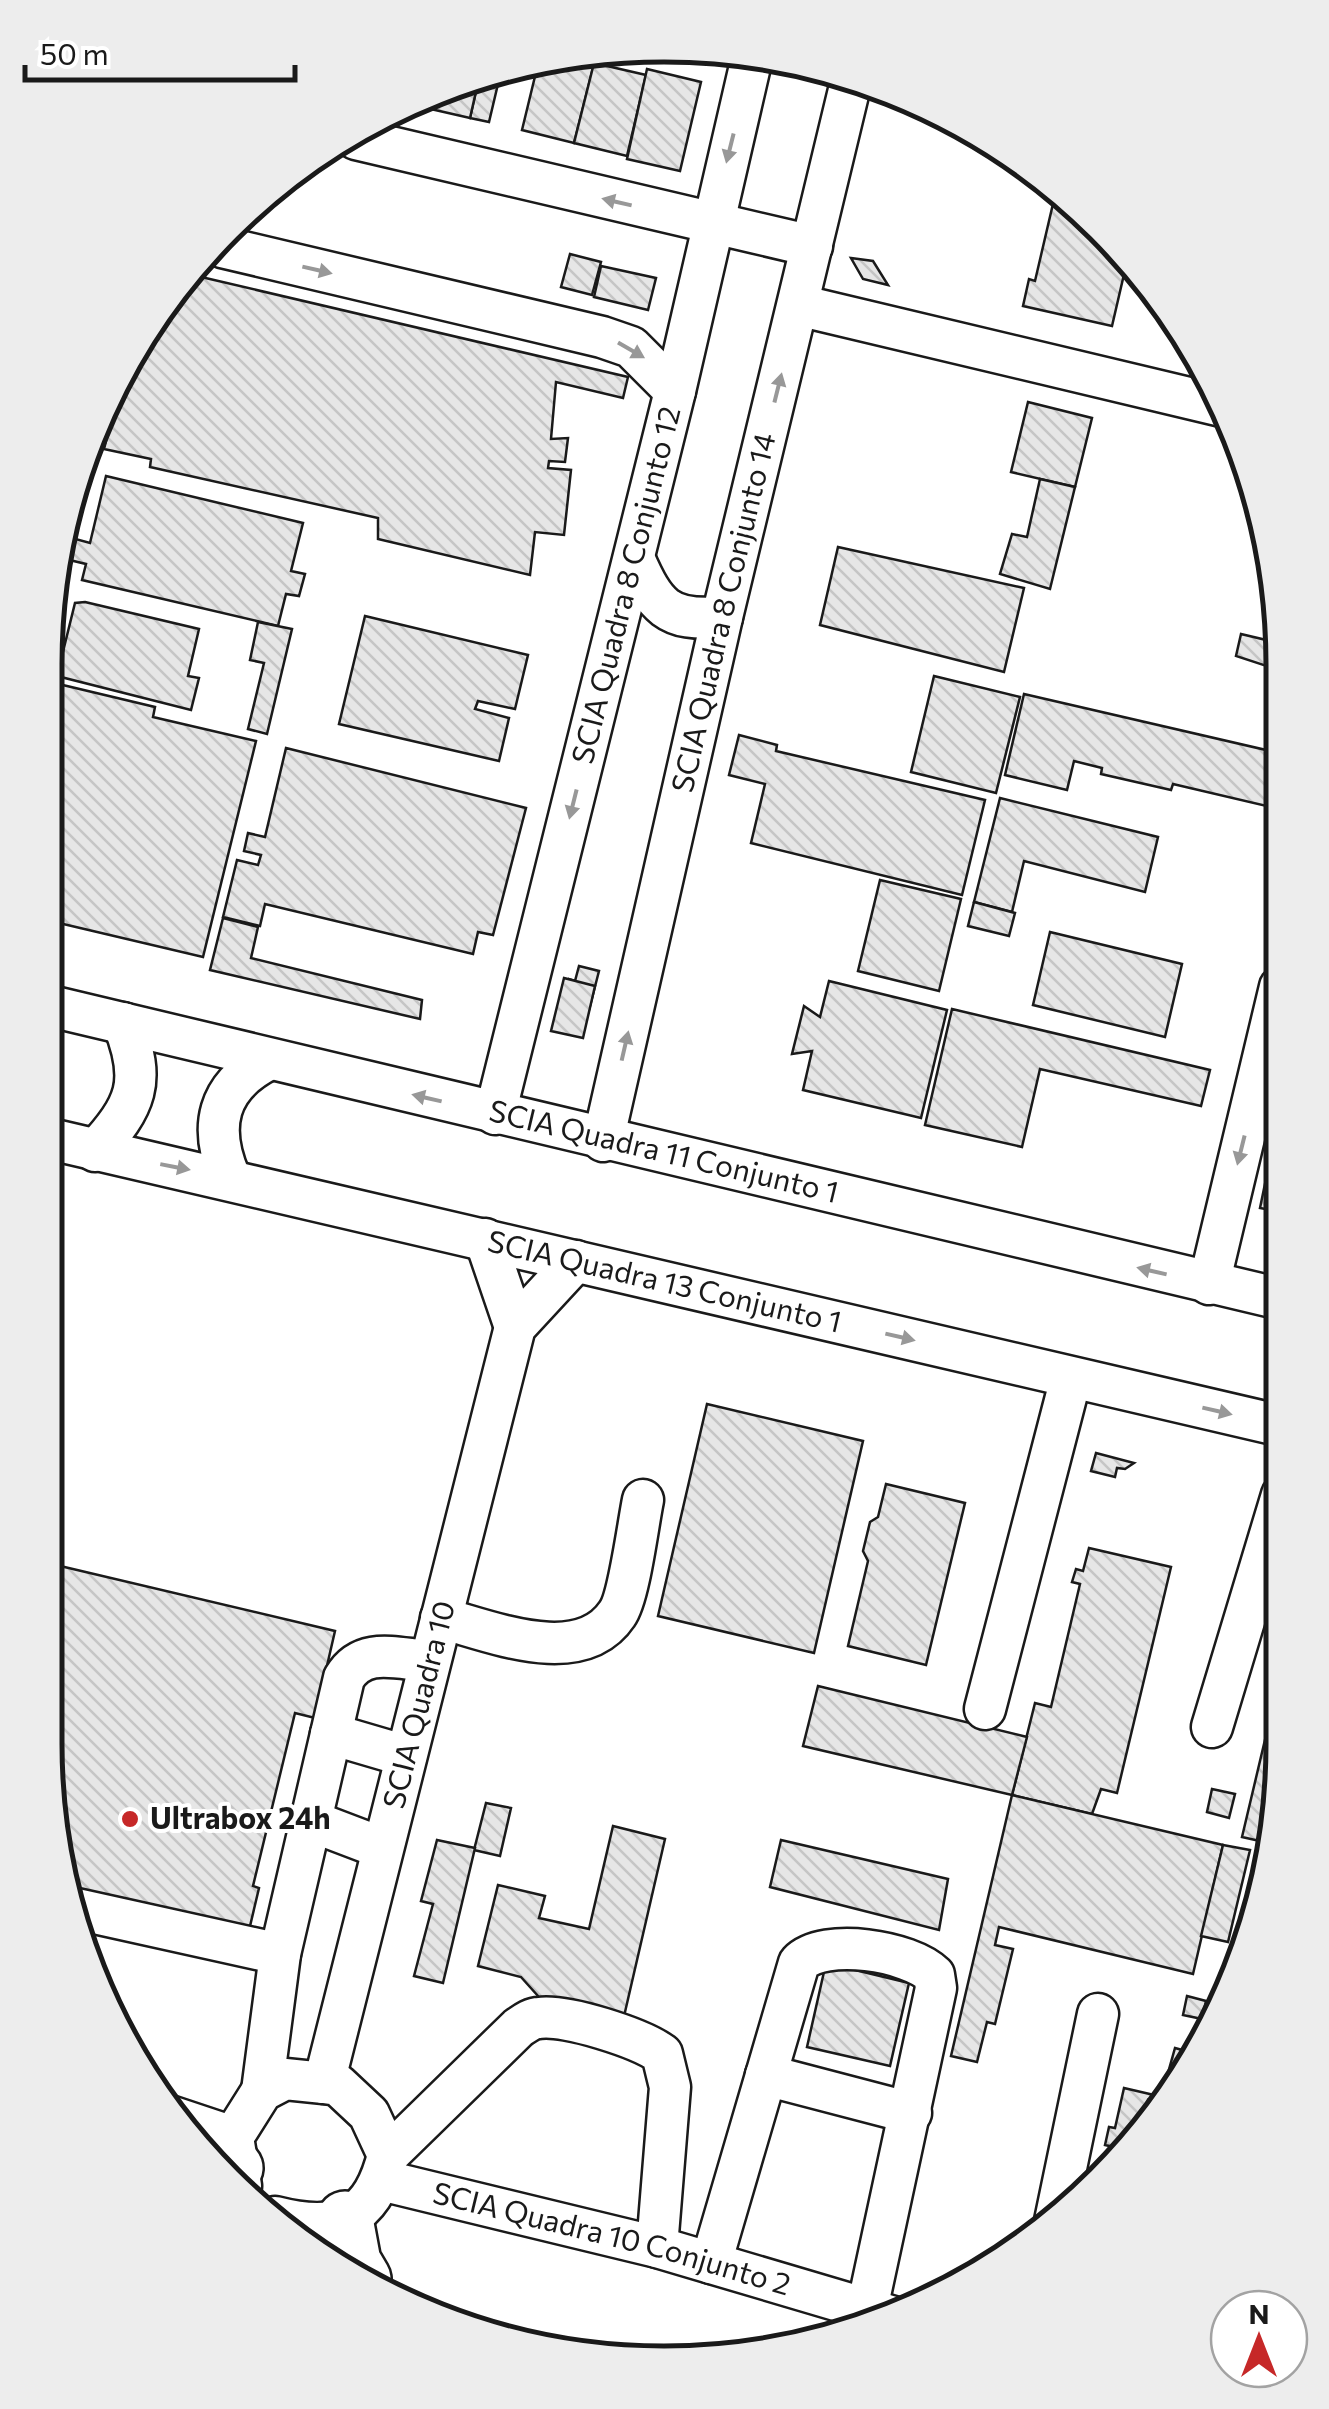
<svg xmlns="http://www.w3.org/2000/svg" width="1329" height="2409" viewBox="0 0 1329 2409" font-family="Commissioner,sans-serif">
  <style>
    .building { fill: url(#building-back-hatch); stroke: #1a1a1a; stroke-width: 2.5 }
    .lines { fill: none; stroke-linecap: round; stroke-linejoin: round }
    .minor-casing { stroke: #1a1a1a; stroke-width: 45 }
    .highway-casing { stroke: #1a1a1a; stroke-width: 60 }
    .minor { stroke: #fff; stroke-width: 40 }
    .highway { stroke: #fff; stroke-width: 55 }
    .oneway { fill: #989898 }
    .poi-dot { fill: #c62828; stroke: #fff; stroke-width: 4 }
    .labels { text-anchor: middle; stroke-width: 8; stroke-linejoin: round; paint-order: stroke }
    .street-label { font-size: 30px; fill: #1a1a1a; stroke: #fff }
    .poi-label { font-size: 30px; font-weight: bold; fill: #1a1a1a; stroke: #fff; text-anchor: start }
    .rim { fill: none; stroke: #1a1a1a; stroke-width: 5 }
  </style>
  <defs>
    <pattern id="building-back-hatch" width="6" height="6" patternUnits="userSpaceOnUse" patternTransform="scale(2.5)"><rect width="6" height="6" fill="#e6e6e6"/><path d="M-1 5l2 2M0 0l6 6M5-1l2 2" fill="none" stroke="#c5c5c5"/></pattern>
  </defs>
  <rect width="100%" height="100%" fill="#fff"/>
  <g class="building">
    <polygon points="595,60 574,143 522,130 538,64"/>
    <polygon points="594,63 646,75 627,156 574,143"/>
    <polygon points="502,67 489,122 470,118 479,78"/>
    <polygon points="647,69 701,82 680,171 627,159"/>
    <polygon points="479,78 470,118 422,107"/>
    <polygon points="1056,191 1102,226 1128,257 1112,326 1023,306 1029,279 1035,281"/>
    <polygon points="570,254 601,262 592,295 561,287"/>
    <polygon points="851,258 873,261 888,285 863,279"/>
    <polygon points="601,266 656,278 648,310 594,297"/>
    <polygon points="197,276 628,377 623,398 556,382 551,439 568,438 565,462 549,461 548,468 571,470 564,535 535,532 530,575 378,539 378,518 150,467 151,459 104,449 128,355"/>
    <polygon points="1028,402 1092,418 1075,487 1011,472"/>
    <polygon points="106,476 303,523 291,571 305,574 299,596 286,594 278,626 82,580 86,564 57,557 61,535 90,543"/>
    <polygon points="1040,479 1075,487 1050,589 1000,574 1012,534 1027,537"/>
    <polygon points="838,547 1024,588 1004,672 820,625"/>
    <polygon points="85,602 199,629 188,676 199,678 191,710 57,676 75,603"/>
    <polygon points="365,616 528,655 515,709 478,701 475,709 509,718 499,761 339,724"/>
    <polygon points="258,622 292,629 267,734 248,729 264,663 250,660"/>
    <polygon points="1241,634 1279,643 1279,670 1236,656"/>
    <polygon points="934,676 1020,697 996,793 911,772"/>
    <polygon points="46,681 155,707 153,717 256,741 203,957 59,923 56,933 46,930 46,873 54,844 46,842"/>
    <polygon points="1024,694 1279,753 1275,808 1173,784 1171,790 1101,774 1102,768 1074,761 1067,790 1005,775"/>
    <polygon points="739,735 777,745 776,751 985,800 962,895 751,843 765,784 729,775"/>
    <polygon points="286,748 526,808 493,935 478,932 473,954 265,904 260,926 223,917 237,860 258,865 261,855 244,851 248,833 265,837"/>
    <polygon points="1000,798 1158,837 1145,892 1024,861 1012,912 974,902"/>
    <polygon points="880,880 961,899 939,991 858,971"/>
    <polygon points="974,902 1015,913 1009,936 968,926"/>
    <polygon points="223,918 258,927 251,958 422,1000 420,1019 210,970"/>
    <polygon points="1050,932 1182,964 1165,1037 1033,1005"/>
    <polygon points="579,966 599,971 589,1010 563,1003 569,979 575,981"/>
    <polygon points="564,978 595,986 583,1038 551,1031"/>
    <polygon points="829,981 947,1010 921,1118 803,1090 812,1051 792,1054 804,1006 820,1017"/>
    <polygon points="952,1009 1210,1070 1201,1106 1040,1069 1022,1147 925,1125"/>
    <polygon points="1281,1155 1281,1212 1260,1208 1267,1174 1276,1176"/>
    <polygon points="707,1404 863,1441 814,1653 658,1616"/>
    <polygon points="1096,1453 1134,1463 1125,1469 1117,1468 1115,1477 1091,1471"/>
    <polygon points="886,1484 965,1503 926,1665 848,1646 868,1561 863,1551 870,1522 878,1517"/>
    <polygon points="1089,1548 1171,1567 1117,1793 1101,1789 1092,1814 1012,1795 1035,1703 1051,1707 1080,1584 1072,1582 1076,1569 1083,1571"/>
    <polygon points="56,1565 335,1631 315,1718 295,1713 253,1886 259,1888 246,1943 71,1902 45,1744 45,1596 49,1597"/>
    <polygon points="1282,1668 1283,1784 1273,1844 1242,1837"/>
    <polygon points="818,1686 1027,1737 1012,1795 803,1746"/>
    <polygon points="1212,1789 1235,1794 1229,1818 1207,1812"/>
    <polygon points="1012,1795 1223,1845 1193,1974 999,1927 995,1945 1013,1949 995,2024 987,2022 977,2062 951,2056"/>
    <polygon points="486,1803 511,1808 500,1856 474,1850"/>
    <polygon points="613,1826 665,1839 619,2038 565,2026 521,1977 478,1966 498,1885 545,1896 539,1918 589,1929"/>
    <polygon points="437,1840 475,1848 443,1983 414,1976 433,1904 421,1901"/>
    <polygon points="781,1840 948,1879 939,1930 770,1887"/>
    <polygon points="1223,1845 1250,1850 1228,1942 1201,1936"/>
    <polygon points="826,1963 909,1983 890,2066 807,2047"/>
    <polygon points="1187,1996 1206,2001 1202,2019 1183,2015"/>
    <polygon points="1175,2048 1201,2055 1182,2077 1168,2073"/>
    <polygon points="1124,2088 1154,2095 1153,2102 1148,2100 1142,2126 1123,2149 1105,2145 1109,2127 1115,2128"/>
  </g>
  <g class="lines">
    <g class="minor-casing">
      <g id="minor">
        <polyline points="356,139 812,246"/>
        <polyline points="222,247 602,337 631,347 675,391"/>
        <polyline points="798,305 1222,406"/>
        <path d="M634 558C655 606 667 622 722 617"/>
        <path id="s1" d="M46 1005 1281 1299"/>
        <path id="s2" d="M495 1114 675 391 753 53"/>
        <path id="s3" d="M46 1138 1282 1426"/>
        <path id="s4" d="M603 1141 722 617 850 86"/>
        <path d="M95 1151C136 1106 147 1082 123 1023"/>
        <path d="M230 1178C208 1127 217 1086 268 1060"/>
        <polyline points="485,1239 515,1327"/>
        <polyline points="1209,1284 1280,987"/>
        <path d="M441 1618C491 1631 580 1669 617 1614 629 1598 638 1524 643 1500"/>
        <polyline points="985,1709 1071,1378"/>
        <polyline points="1212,1727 1282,1495"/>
        <polyline points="331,1734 406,1756"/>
        <polyline points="311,1821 382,1848"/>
        <polyline points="72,1908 280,1954"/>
        <polyline points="766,2075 911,2113"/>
        <path id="s5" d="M324 2083 515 1327 576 1261"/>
        <path d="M262 2091 280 1954 344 1678C363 1646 397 1659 429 1661"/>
        <polyline points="170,2116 233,2137"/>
        <path d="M388 2155 518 2028C524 2024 531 2018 539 2018 566 2014 640 2038 662 2054L670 2087 657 2247"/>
        <path id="s6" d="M381 2180 657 2247 897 2318"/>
        <path d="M241 2186 233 2137 262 2091 285 2079 324 2083 338 2085 369 2114 388 2155C372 2220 338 2233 275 2217"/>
        <polyline points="1055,2221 1098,2014"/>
        <path d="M711 2263 799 1963C824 1937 910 1951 934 1975L936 1988 867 2309"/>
      </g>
    </g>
    <g class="highway-casing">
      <g id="highway">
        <polyline points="231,2176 235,2168"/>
        <polyline points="345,2219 353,2262 363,2279"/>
      </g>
    </g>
    <use href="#minor" class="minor"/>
    <use href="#highway" class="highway"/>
  </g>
  <defs><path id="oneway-solid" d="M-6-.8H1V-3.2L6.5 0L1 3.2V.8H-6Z" transform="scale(2.5)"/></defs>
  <g class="oneway">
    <use href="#oneway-solid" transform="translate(730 148) rotate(104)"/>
    <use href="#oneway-solid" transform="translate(617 202) rotate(-167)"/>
    <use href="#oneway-solid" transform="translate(317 270) rotate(13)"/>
    <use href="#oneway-solid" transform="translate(631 350) rotate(30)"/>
    <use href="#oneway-solid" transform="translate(778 388) rotate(-76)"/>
    <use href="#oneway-solid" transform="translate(573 804) rotate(104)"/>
    <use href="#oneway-solid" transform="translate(625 1046) rotate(-77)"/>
    <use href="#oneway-solid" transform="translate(427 1098) rotate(-167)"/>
    <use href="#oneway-solid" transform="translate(1241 1150) rotate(104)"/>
    <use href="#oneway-solid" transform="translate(175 1167) rotate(11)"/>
    <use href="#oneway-solid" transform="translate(1152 1271) rotate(-167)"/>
    <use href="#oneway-solid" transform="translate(900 1337) rotate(13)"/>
    <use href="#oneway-solid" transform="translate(1217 1411) rotate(13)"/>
  </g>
  <circle class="poi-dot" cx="130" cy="1819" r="10"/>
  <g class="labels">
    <g class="street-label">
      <text dy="10" stroke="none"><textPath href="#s2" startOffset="545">SCIA Quadra 8 Conjunto 12</textPath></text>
      <text dy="10" stroke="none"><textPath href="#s4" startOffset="542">SCIA Quadra 8 Conjunto 14</textPath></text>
      <text dy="10" stroke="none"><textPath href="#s1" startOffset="635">SCIA Quadra 11 Conjunto 1</textPath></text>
      <text dy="10" stroke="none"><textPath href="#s3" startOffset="635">SCIA Quadra 13 Conjunto 1</textPath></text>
      <text dy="10" stroke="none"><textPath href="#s5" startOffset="390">SCIA Quadra 10</textPath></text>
      <text dy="10" stroke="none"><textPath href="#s6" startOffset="238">SCIA Quadra 10 Conjunto 2</textPath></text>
    </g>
    <g class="poi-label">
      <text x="150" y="1829">Ultrabox 24h</text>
    </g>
  </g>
  <path d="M0 0H1329V2409H0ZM664 62H664A602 602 0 0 1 1266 664V1744A602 602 0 0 1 664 2346H664A602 602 0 0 1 62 1744V664A602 602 0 0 1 664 62Z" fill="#ededed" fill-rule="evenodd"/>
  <path class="rim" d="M664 62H664A602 602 0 0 1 1266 664V1744A602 602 0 0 1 664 2346H664A602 602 0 0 1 62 1744V664A602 602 0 0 1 664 62Z"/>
  <g transform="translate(1259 2339)"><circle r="48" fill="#ffffff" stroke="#a3a3a3" stroke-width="2.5"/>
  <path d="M0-8L18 38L0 25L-18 38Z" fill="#c62828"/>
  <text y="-15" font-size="28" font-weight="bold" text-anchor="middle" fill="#1a1a1a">N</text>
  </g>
  <path d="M25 65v15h270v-15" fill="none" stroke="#1a1a1a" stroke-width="5"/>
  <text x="40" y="65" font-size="30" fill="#1a1a1a" stroke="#ffffff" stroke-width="8" paint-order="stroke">50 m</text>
</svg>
